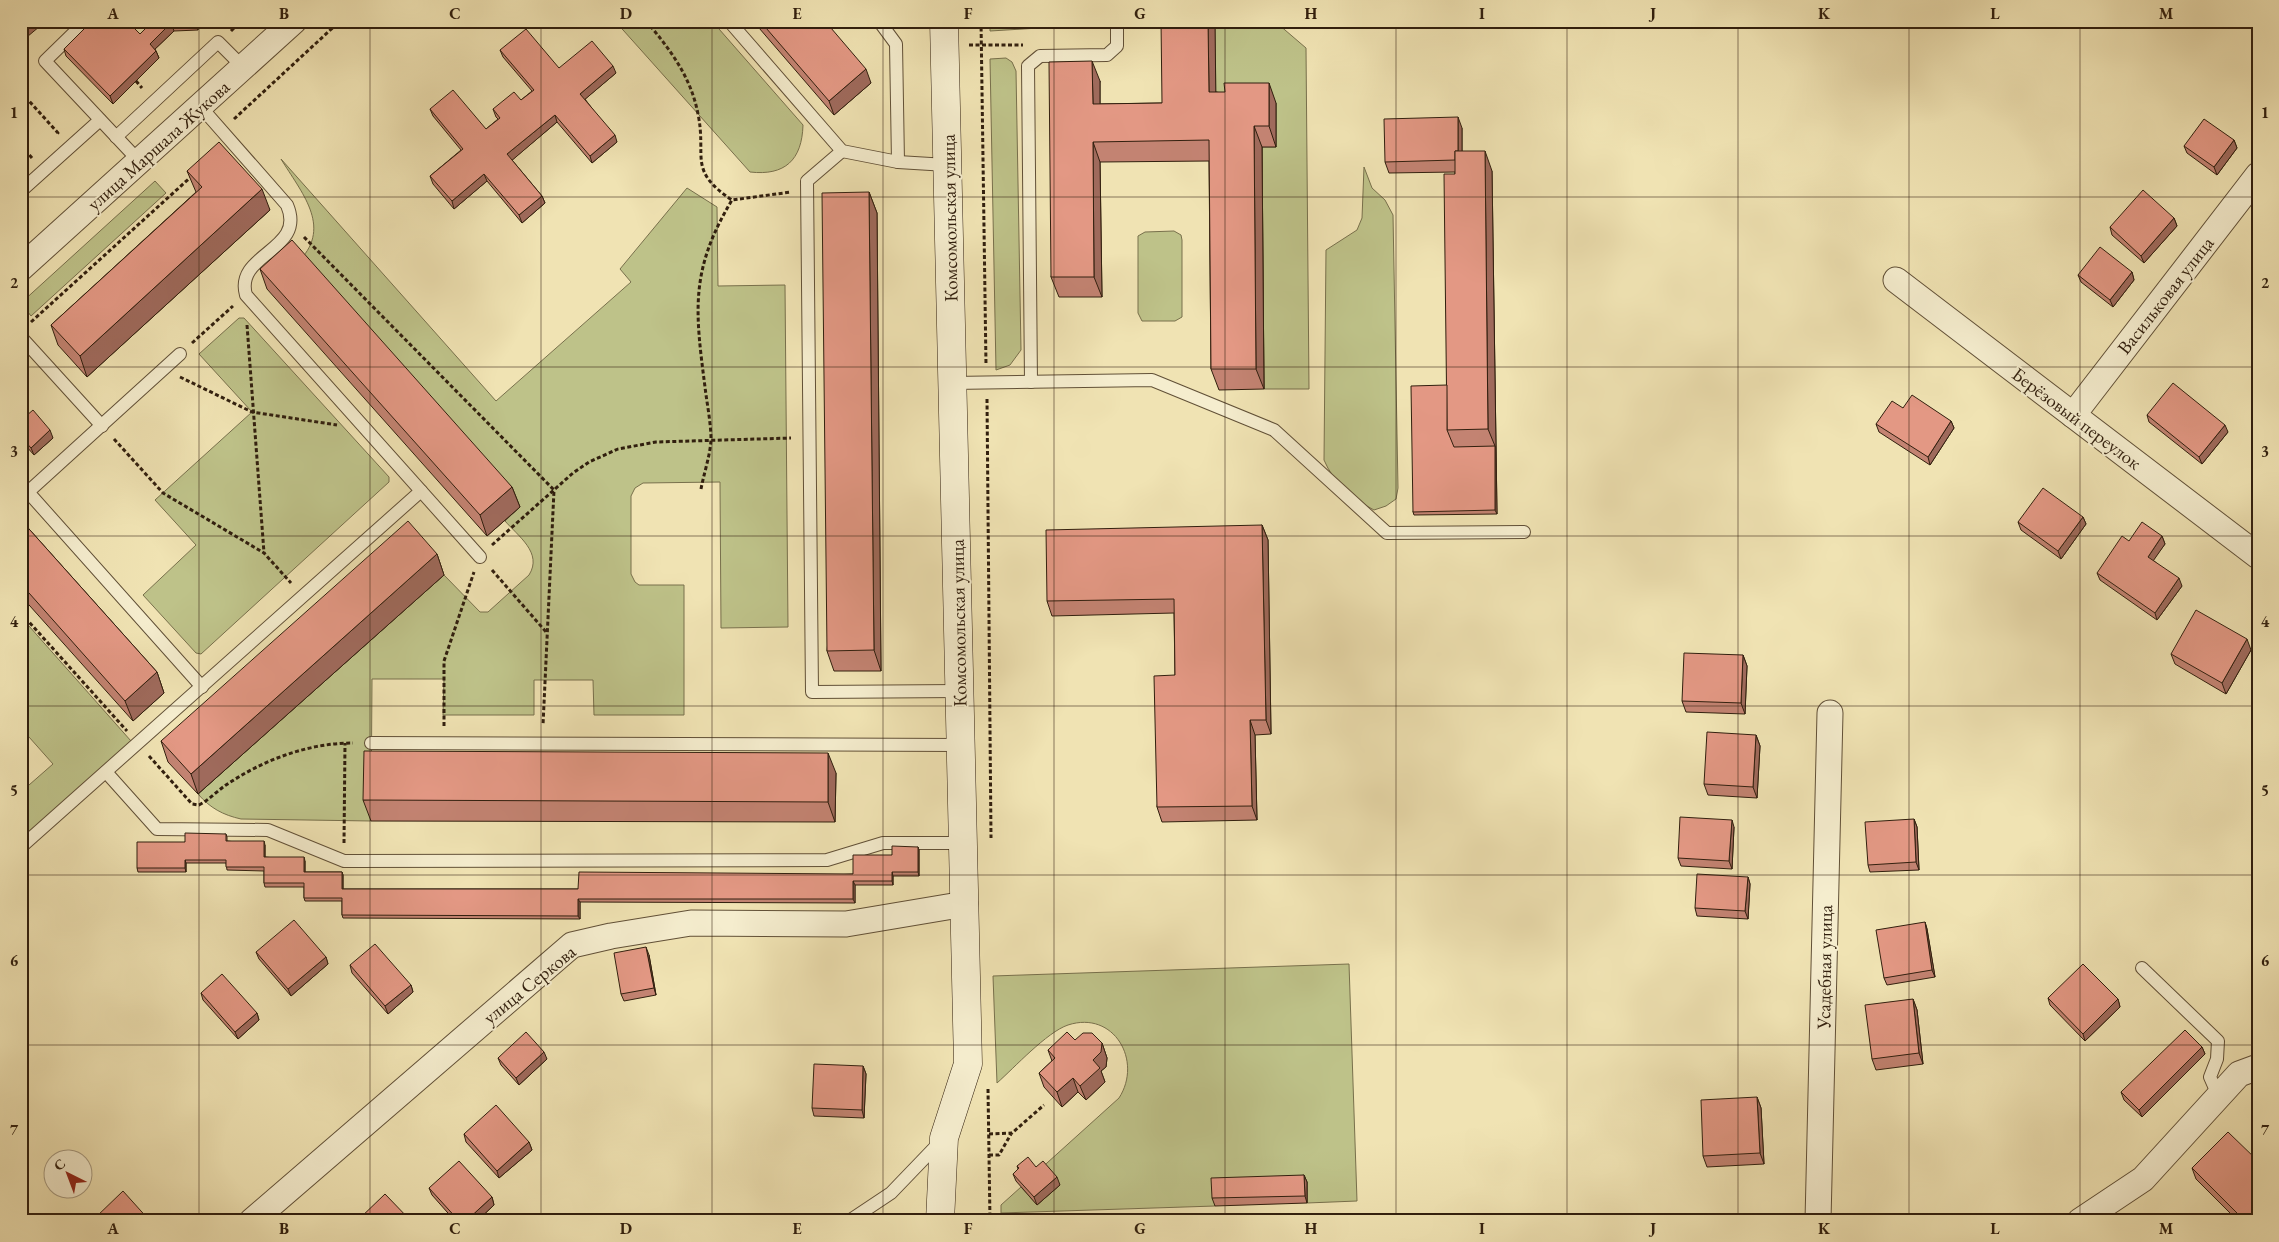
<svg xmlns="http://www.w3.org/2000/svg" width="2279" height="1242" viewBox="0 0 2279 1242" font-family="'EB Garamond',serif">
  <style>
    .green { fill: #bec289; stroke: #78704c }
    .lines { fill: none; stroke-linecap: round; stroke-linejoin: round }
    .lane-casing { stroke: #615037; stroke-width: 14 }
    .street-casing { stroke: #615037; stroke-width: 27 }
    .secondary-casing { stroke: #311f0e; stroke-width: 29 }
    .path { stroke: #311f0e; stroke-width: 3; stroke-dasharray: 4 2.5; stroke-linecap: butt }
    .lane { stroke: #f5edce; stroke-width: 12 }
    .street { stroke: #f5edce; stroke-width: 25 }
    .secondary { stroke: #f5edce; stroke-width: 28 }
    .wall { fill: #c38372; stroke: #311f0e }
    .shaded-wall { fill: #9f6a5c; stroke: #311f0e }
    .building { fill: #e39884; stroke: #311f0e }
    .grid { fill: none; stroke: #311f0e; stroke-width: 1; stroke-opacity: 0.55 }
    .labels { text-anchor: middle; stroke-width: 4; stroke-linejoin: round; paint-order: stroke }
    .street-label { font-size: 19px; fill: #311f0e; stroke: #f5edce }
    .neatline { fill: none; stroke: #311f0e; stroke-width: 2 }
    .grid-label { font-size: 16px; text-anchor: middle; font-weight: bold; fill: #311f0e }
  </style>
  <rect width="100%" height="100%" fill="#f0e3b3"/>
  <filter id="stains"><feTurbulence type="fractalNoise" baseFrequency=".004" numOctaves="4"/><feColorMatrix values="0 0 0 0 .2 0 0 0 0 .09 0 0 0 0 .02 0 0 0 .5 -.17"/></filter>
  <radialGradient id="worn" r=".72"><stop offset=".6" stop-color="#630" stop-opacity="0"/><stop offset="1" stop-color="#630" stop-opacity=".3"/></radialGradient>
  <g class="green">
    <path d="M615 21H712L803 125C802 160 785 176 750 172Z"/>
    <polygon points="990,21 1087,21 1072,26 990,31"/>
    <polygon points="1215,21 1278,21 1278,24 1306,48 1309,389 1264,389 1262,147 1276,147 1216,112"/>
    <polygon points="1006,58 1012,62 1016,71 1021,350 1010,365 996,370 990,59"/>
    <path d="M281 159 496 401 631 282 620 269 687 188 717 207 718 286 785 285 788 627 721 628 720 482 643 483 635 488 631 496V574L635 582 639 585H684V715H594L593 680H534V715H443L444 679H372L371 821 241 819C223 815 210 808 198 794L444 575 480 612H488L529 575C543 553 518 536 505 521L520 507 300 260C332 226 301 192 281 159Z"/>
    <path d="M1364 167 1372 188 1385 200 1393 215 1398 488 1396 499 1386 506 1374 510C1353 499 1333 482 1324 460L1326 250 1357 230 1362 218Z"/>
    <polygon points="155,181 166,193 31,316 21,303"/>
    <polygon points="1174,231 1181,235 1182,240 1182,317 1175,321 1142,321 1138,313 1138,236 1145,232"/>
    <polygon points="239,318 244,318 389,477 389,482 201,654 196,653 143,595 196,545 155,500 252,412 199,354"/>
    <polygon points="21,617 131,741 21,839 21,792 53,764 21,728"/>
    <path d="M1349 964 1357 1201 1307 1203V1182L1214 1186 1215 1206 1001 1213V1205L1021 1187 1037 1205 1059 1185 1037 1172 1119 1098C1143 1061 1114 1010 1068 1025 1047 1032 1014 1068 997 1083L993 976Z"/>
  </g>
  <g class="lines">
    <g class="lane-casing">
      <g id="lane">
        <polyline points="86,21 45,61 139,161"/>
        <polyline points="729,21 842,151 898,162 947,165"/>
        <polyline points="879,21 896,44 898,162"/>
        <path d="M200 106 287 205C307 251 234 253 246 295L480 557"/>
        <polyline points="116,137 218,42 243,67"/>
        <polyline points="842,151 807,181 812,692 960,691"/>
        <polyline points="21,191 100,120"/>
        <polyline points="21,337 102,426"/>
        <polyline points="180,354 28,492 202,687"/>
        <polyline points="1031,382 1028,66 1040,56 1107,55 1117,46 1117,21"/>
        <polyline points="952,383 1152,380 1274,430 1387,533 1524,532"/>
        <polyline points="371,743 961,745"/>
        <polyline points="106,772 157,829 268,830 344,861 827,860 883,843 963,843"/>
        <polyline points="21,847 421,491"/>
        <polyline points="2142,968 2218,1041 2217,1059 2210,1077 2218,1095"/>
        <polyline points="849,1221 891,1193 941,1141"/>
      </g>
    </g>
    <g class="street-casing">
      <g id="street">
        <polyline points="21,268 294,21"/>
        <polyline points="1896,280 2258,556"/>
        <polyline points="2073,415 2258,175"/>
        <polyline points="252,1221 572,945 611,936 691,923 846,924 965,904"/>
        <polyline points="1818,1221 1830,713"/>
        <polyline points="2080,1221 2143,1179 2239,1074 2258,1067"/>
      </g>
    </g>
    <g class="secondary-casing">
      <polyline id="secondary" points="940,1221 944,1138 968,1064 944,21"/>
    </g>
    <g class="path">
      <path d="M646 21C670 49 691 77 698 114 707 157 687 170 732 200"/>
      <polyline points="981,21 986,365"/>
      <polyline points="231,31 241,21"/>
      <polyline points="969,45 1023,45"/>
      <polyline points="21,66 26,61"/>
      <polyline points="136,81 142,88"/>
      <polyline points="21,92 58,133 56,135"/>
      <polyline points="234,119 340,21"/>
      <polyline points="21,145 32,158"/>
      <polyline points="304,237 554,490 543,725"/>
      <polyline points="31,322 193,175"/>
      <polyline points="247,325 264,553"/>
      <polyline points="192,343 233,306"/>
      <polyline points="180,377 252,412 337,425"/>
      <polyline points="987,399 991,838"/>
      <polyline points="114,439 163,493 264,553 291,583"/>
      <path d="M701 489C704 473 710 456 711 440 711 423 707 404 705 387 695 310 690 270 732 200L791 192"/>
      <polyline points="492,545 573,473 589,462 618,449 656,442 791,438"/>
      <polyline points="492,570 547,633"/>
      <polyline points="21,613 127,731"/>
      <polyline points="444,726 444,661 474,572"/>
      <path d="M149 756 192 804 199 805C209 800 217 791 226 785 263 760 308 743 353 743"/>
      <polyline points="344,843 345,743"/>
      <polyline points="988,1089 990,1221"/>
      <polyline points="989,1134 1012,1133 1044,1105"/>
      <polyline points="989,1155 999,1155 1011,1134"/>
    </g>
    <use href="#lane" class="lane"/>
    <use href="#street" class="street"/>
    <use href="#secondary" class="secondary"/>
  </g>
  <g class="wall">
    <polygon points="149,21 197,21 198,30 174,31 155,49 156,51 159,58 113,104 66,56 64,49 140,34 150,24"/>
    <polygon points="753,21 825,21 871,83 834,115"/>
    <polygon points="500,50 559,68 616,73 585,99 617,142 592,163 557,122 512,160 542,196 545,203 522,223 487,181 454,209 433,184 430,176 461,150 433,116 430,109 486,129 498,119 496,117 493,109 521,100 532,91 503,57"/>
    <polygon points="1100,81 1100,104 1162,103 1216,92 1276,103 1276,147 1262,147 1264,389 1219,390 1211,369 1209,161 1100,162 1102,297 1059,297 1051,277"/>
    <polygon points="1462,128 1462,151 1492,171 1497,514 1414,515 1413,512 1447,385 1455,172 1389,173 1385,162"/>
    <polygon points="2234,140 2237,148 2217,175 2187,153 2184,146"/>
    <polygon points="187,171 270,210 87,377 58,345 51,325 196,192"/>
    <polygon points="869,192 877,213 881,671 834,671 827,651"/>
    <polygon points="2174,218 2177,226 2144,263 2112,235 2110,227"/>
    <polygon points="260,269 512,487 520,507 487,536 267,289"/>
    <polygon points="2132,272 2134,280 2113,307 2081,282 2078,275"/>
    <polygon points="21,411 26,416 53,438 34,455 26,446 21,450"/>
    <polygon points="2147,415 2228,432 2202,464 2149,422"/>
    <polygon points="1951,421 1954,428 1930,465 1879,432 1876,424"/>
    <polygon points="2083,517 2086,524 2061,559 2021,530 2018,522"/>
    <polygon points="21,520 157,672 164,693 133,721 21,596"/>
    <polygon points="1262,525 1268,540 1271,734 1255,735 1257,820 1162,822 1157,807 1175,675 1174,613 1052,616 1047,601"/>
    <polygon points="2162,536 2165,544 2153,560 2182,586 2157,620 2100,580 2097,573 2129,541"/>
    <polygon points="437,554 444,575 198,794 168,762 161,741"/>
    <polygon points="2251,650 2226,694 2175,664 2171,654"/>
    <polygon points="1743,655 1747,666 1745,714 1686,712 1682,701"/>
    <polygon points="1756,735 1760,746 1757,798 1708,795 1704,784"/>
    <polygon points="836,773 835,822 371,821 363,800"/>
    <polygon points="1914,819 1917,827 1919,870 1870,872 1868,865"/>
    <polygon points="1734,827 1732,869 1681,866 1678,858"/>
    <polygon points="226,834 227,837 227,841 265,845 265,857 305,861 305,872 342,872 343,875 343,889 578,889 853,874 892,855 918,847 919,850 919,876 893,876 893,885 855,885 855,903 580,902 580,919 343,918 342,915 342,901 305,901 304,898 304,887 265,887 264,883 264,871 227,870 226,863 186,863 186,872 138,872 137,868 185,842"/>
    <polygon points="1748,877 1750,884 1748,919 1697,916 1695,908"/>
    <polygon points="1925,922 1927,929 1935,977 1887,985 1884,978"/>
    <polygon points="256,952 326,957 328,964 291,996 259,959"/>
    <polygon points="649,955 656,995 624,1001 621,994"/>
    <polygon points="350,965 411,985 413,992 388,1014 352,973"/>
    <polygon points="201,993 257,1013 259,1020 238,1039 203,1000"/>
    <polygon points="2048,998 2118,999 2120,1007 2085,1041 2050,1005"/>
    <polygon points="1913,999 1917,1010 1923,1064 1876,1070 1872,1059"/>
    <polygon points="1075,1040 1102,1043 1107,1058 1106,1067 1101,1071 1105,1082 1086,1100 1078,1092 1062,1107 1044,1087 1039,1073 1052,1061 1048,1050"/>
    <polygon points="2202,1047 2205,1054 2142,1117 2124,1100 2121,1092"/>
    <polygon points="498,1058 547,1059 519,1085 501,1065"/>
    <polygon points="863,1066 866,1074 864,1118 814,1116 812,1108"/>
    <polygon points="1757,1097 1761,1108 1764,1164 1707,1167 1703,1156"/>
    <polygon points="464,1134 529,1142 532,1150 499,1178 466,1142"/>
    <polygon points="1017,1166 1036,1167 1060,1185 1037,1205 1016,1181 1013,1174 1018,1169"/>
    <polygon points="2192,1168 2258,1221 2238,1221 2196,1179"/>
    <polygon points="1304,1175 1307,1182 1307,1203 1215,1206 1212,1198"/>
    <polygon points="429,1188 492,1197 494,1205 477,1221 455,1221 432,1195"/>
  </g>
  <g class="shaded-wall">
    <polygon points="21,21 46,21 21,42"/>
    <polygon points="194,21 197,21 198,30"/>
    <polygon points="1208,21 1215,21 1216,112 1209,92"/>
    <polygon points="171,23 174,31 152,52 150,44"/>
    <polygon points="156,51 159,58 113,104 110,96"/>
    <polygon points="1092,61 1100,81 1100,124 1093,104"/>
    <polygon points="613,66 616,73 583,101 580,94"/>
    <polygon points="866,69 871,83 834,115 829,101"/>
    <polygon points="1269,83 1276,103 1276,147 1269,126"/>
    <polygon points="555,115 557,122 510,162 507,154"/>
    <polygon points="1458,117 1462,128 1462,171 1458,160"/>
    <polygon points="1254,126 1262,147 1264,389 1256,369"/>
    <polygon points="615,135 617,142 592,163 590,156"/>
    <polygon points="2234,140 2237,148 2217,175 2214,167"/>
    <polygon points="1093,142 1100,162 1102,297 1094,277"/>
    <polygon points="1485,151 1492,171 1497,514 1495,510 1495,446 1488,429"/>
    <polygon points="484,174 487,181 454,209 452,201"/>
    <polygon points="262,189 270,210 87,377 80,356"/>
    <polygon points="869,192 877,213 881,671 874,650"/>
    <polygon points="542,196 545,203 522,223 519,215"/>
    <polygon points="2174,218 2177,226 2144,263 2141,256"/>
    <polygon points="2132,272 2134,280 2113,307 2110,300"/>
    <polygon points="1951,421 1954,428 1930,465 1928,457"/>
    <polygon points="2225,425 2228,432 2202,464 2199,457"/>
    <polygon points="50,430 53,438 34,455 31,448"/>
    <polygon points="23,439 26,446 21,450 21,440"/>
    <polygon points="512,487 520,507 487,536 480,515"/>
    <polygon points="2083,517 2086,524 2061,559 2058,551"/>
    <polygon points="1262,525 1268,540 1271,734 1266,720"/>
    <polygon points="2162,536 2165,544 2151,564 2148,557"/>
    <polygon points="437,554 444,575 198,794 191,774"/>
    <polygon points="2179,578 2182,586 2157,620 2155,613"/>
    <polygon points="2247,639 2251,650 2226,694 2222,683"/>
    <polygon points="1743,655 1747,666 1745,714 1741,703"/>
    <polygon points="157,672 164,693 133,721 125,701"/>
    <polygon points="1250,720 1255,735 1257,820 1252,806"/>
    <polygon points="1756,735 1760,746 1757,798 1753,787"/>
    <polygon points="828,753 836,773 835,822 828,802"/>
    <polygon points="1914,819 1917,827 1919,870 1916,862"/>
    <polygon points="1732,820 1734,827 1732,869 1729,861"/>
    <polygon points="264,841 265,845 265,861 264,857"/>
    <polygon points="918,847 919,850 919,876 918,872"/>
    <polygon points="304,857 305,861 305,876 304,872"/>
    <polygon points="185,860 186,863 186,872 185,868"/>
    <polygon points="342,872 343,875 343,892 342,889"/>
    <polygon points="892,872 893,876 893,885 892,881"/>
    <polygon points="1748,877 1750,884 1748,919 1745,911"/>
    <polygon points="853,881 855,885 855,903 853,899"/>
    <polygon points="578,899 580,902 580,919 578,916"/>
    <polygon points="1925,922 1927,929 1935,977 1932,970"/>
    <polygon points="646,947 649,955 656,995 654,988"/>
    <polygon points="326,957 328,964 291,996 288,989"/>
    <polygon points="411,985 413,992 388,1014 385,1006"/>
    <polygon points="1913,999 1917,1010 1923,1064 1919,1053"/>
    <polygon points="2118,999 2120,1007 2085,1041 2083,1034"/>
    <polygon points="257,1013 259,1020 238,1039 235,1032"/>
    <polygon points="1102,1043 1107,1058 1106,1067 1101,1071 1105,1082 1086,1100 1080,1086"/>
    <polygon points="2202,1047 2205,1054 2142,1117 2139,1110"/>
    <polygon points="544,1052 547,1059 519,1085 516,1078"/>
    <polygon points="863,1066 866,1074 864,1118 862,1110"/>
    <polygon points="1073,1078 1078,1092 1062,1107 1057,1092"/>
    <polygon points="1757,1097 1761,1108 1764,1164 1760,1153"/>
    <polygon points="529,1142 532,1150 499,1178 497,1171"/>
    <polygon points="1304,1175 1307,1182 1307,1203 1305,1196"/>
    <polygon points="1057,1177 1060,1185 1037,1205 1034,1197"/>
    <polygon points="492,1197 494,1205 477,1221 466,1221"/>
  </g>
  <g class="building">
    <polygon points="92,21 127,21 140,34 150,24 171,23 150,44 156,51 110,96 64,49"/>
    <polygon points="760,21 825,21 866,69 829,101"/>
    <polygon points="1161,21 1208,21 1209,92 1225,92 1224,83 1269,83 1269,126 1254,126 1256,369 1211,369 1209,140 1093,142 1094,277 1051,277 1049,62 1092,61 1093,104 1162,103"/>
    <polygon points="526,29 559,68 592,41 613,66 580,94 615,135 590,156 555,115 507,154 542,196 519,215 484,174 452,201 430,176 463,149 430,109 453,90 486,129 500,118 493,109 514,92 521,100 534,90 500,50"/>
    <polygon points="1458,117 1458,151 1455,151 1455,160 1385,162 1384,119"/>
    <polygon points="2204,119 2234,140 2214,167 2184,146"/>
    <polygon points="219,142 262,189 80,356 51,325 202,187 187,171"/>
    <polygon points="1455,151 1485,151 1488,429 1447,430 1444,174 1455,174"/>
    <polygon points="2143,190 2174,218 2141,256 2110,227"/>
    <polygon points="869,192 874,650 827,651 822,193"/>
    <polygon points="292,240 512,487 480,515 260,269"/>
    <polygon points="2100,247 2132,272 2110,300 2078,275"/>
    <polygon points="2173,383 2225,425 2199,457 2147,415"/>
    <polygon points="1447,385 1447,430 1454,447 1495,446 1495,510 1413,512 1411,386"/>
    <polygon points="1912,395 1951,421 1928,457 1876,424 1892,401 1903,408"/>
    <polygon points="33,410 50,430 31,448 23,439 21,440 21,411 26,416"/>
    <polygon points="2043,488 2083,517 2058,551 2018,522"/>
    <polygon points="21,520 157,672 125,701 21,584"/>
    <polygon points="408,521 437,554 191,774 161,741"/>
    <polygon points="2142,522 2162,536 2148,557 2179,578 2155,613 2097,573 2122,536 2129,541"/>
    <polygon points="1262,525 1266,720 1250,720 1252,806 1157,807 1154,676 1175,675 1174,599 1047,601 1046,530"/>
    <polygon points="2196,610 2247,639 2222,683 2171,654"/>
    <polygon points="1684,653 1743,655 1741,703 1682,701"/>
    <polygon points="1707,732 1756,735 1753,787 1704,784"/>
    <polygon points="364,751 828,753 828,802 363,800"/>
    <polygon points="1680,817 1732,820 1729,861 1678,858"/>
    <polygon points="1914,819 1916,862 1868,865 1865,822"/>
    <polygon points="185,833 226,834 226,841 264,841 264,857 304,857 304,872 342,872 342,889 578,889 579,872 853,874 853,855 892,855 892,846 918,847 918,872 892,872 892,881 853,881 853,899 578,899 578,916 342,915 342,898 304,898 304,883 264,883 264,867 226,867 226,860 185,860 185,868 137,868 137,842 185,842"/>
    <polygon points="1697,874 1748,877 1745,911 1695,908"/>
    <polygon points="294,920 326,957 288,989 256,952"/>
    <polygon points="1925,922 1932,970 1884,978 1876,930"/>
    <polygon points="375,944 411,985 385,1006 350,965"/>
    <polygon points="646,947 654,988 621,994 614,953"/>
    <polygon points="2083,964 2118,999 2083,1034 2048,998"/>
    <polygon points="222,974 257,1013 235,1032 201,993"/>
    <polygon points="1913,999 1919,1053 1872,1059 1865,1005"/>
    <polygon points="2185,1030 2202,1047 2139,1110 2121,1092"/>
    <polygon points="526,1032 544,1052 516,1078 498,1058"/>
    <polygon points="1067,1032 1075,1040 1083,1033 1092,1033 1102,1043 1101,1052 1093,1060 1100,1068 1080,1086 1073,1078 1057,1092 1039,1073 1055,1058 1048,1050"/>
    <polygon points="814,1064 863,1066 862,1110 812,1108"/>
    <polygon points="1757,1097 1760,1153 1703,1156 1701,1100"/>
    <polygon points="496,1105 529,1142 497,1171 464,1134"/>
    <polygon points="2228,1132 2258,1161 2258,1219 2256,1221 2245,1221 2192,1168"/>
    <polygon points="1028,1157 1036,1167 1043,1161 1057,1177 1034,1197 1013,1174 1019,1168 1017,1166"/>
    <polygon points="459,1161 492,1197 466,1221 459,1221 429,1188"/>
    <polygon points="1304,1175 1305,1196 1212,1198 1211,1178"/>
    <polygon points="123,1191 150,1221 97,1221 95,1218"/>
    <polygon points="385,1194 411,1221 357,1221"/>
  </g>
  <path class="grid" d="M199 21V1221M370 21V1221M541 21V1221M712 21V1221M883 21V1221M1054 21V1221M1225 21V1221M1396 21V1221M1567 21V1221M1738 21V1221M1909 21V1221M2080 21V1221M21 197H2258M21 367H2258M21 536H2258M21 706H2258M21 875H2258M21 1045H2258"/>
  <g class="labels">
    <g class="street-label">
      <text transform="translate(158 145) rotate(-42)" y="7">улица Маршала Жукова</text>
      <text transform="translate(949 218) rotate(-91)" y="7">Комсомольская улица</text>
      <text transform="translate(2165 295) rotate(-52)" y="7">Васильковая улица</text>
      <text transform="translate(2077 418) rotate(37)" y="7">Берёзовый переулок</text>
      <text transform="translate(958 623) rotate(-91)" y="7">Комсомольская улица</text>
      <text transform="translate(1824 967) rotate(-89)" y="7">Усадебная улица</text>
      <text transform="translate(529 984) rotate(-39)" y="7">улица Серкова</text>
    </g>
  </g>
  <rect width="2279" height="1242" fill="none" stroke="#f0e3b3" stroke-width="55"/>
  <g transform="translate(68 1174) rotate(318)"><circle r="24" fill="#f5edce" stroke="#a79b81"/>
  <path d="M0-4L9 19L0 12L-9 19Z" fill="#8f2418"/>
  <text y="-8" font-size="14" font-weight="bold" text-anchor="middle" fill="#311f0e">С</text>
  </g>
  <rect x="28" y="28" width="2224" height="1186" class="neatline"/>
  <g class="grid-label">
    <text x="113" y="19">A</text>
    <text x="284" y="19">B</text>
    <text x="455" y="19">C</text>
    <text x="626" y="19">D</text>
    <text x="797" y="19">E</text>
    <text x="968" y="19">F</text>
    <text x="1140" y="19">G</text>
    <text x="1311" y="19">H</text>
    <text x="1482" y="19">I</text>
    <text x="1653" y="19">J</text>
    <text x="1824" y="19">K</text>
    <text x="1995" y="19">L</text>
    <text x="2166" y="19">M</text>
    <text x="14" y="118">1</text>
    <text x="2265" y="118">1</text>
    <text x="14" y="288">2</text>
    <text x="2265" y="288">2</text>
    <text x="14" y="457">3</text>
    <text x="2265" y="457">3</text>
    <text x="14" y="627">4</text>
    <text x="2265" y="627">4</text>
    <text x="14" y="796">5</text>
    <text x="2265" y="796">5</text>
    <text x="14" y="966">6</text>
    <text x="2265" y="966">6</text>
    <text x="14" y="1135">7</text>
    <text x="2265" y="1135">7</text>
    <text x="113" y="1234">A</text>
    <text x="284" y="1234">B</text>
    <text x="455" y="1234">C</text>
    <text x="626" y="1234">D</text>
    <text x="797" y="1234">E</text>
    <text x="968" y="1234">F</text>
    <text x="1140" y="1234">G</text>
    <text x="1311" y="1234">H</text>
    <text x="1482" y="1234">I</text>
    <text x="1653" y="1234">J</text>
    <text x="1824" y="1234">K</text>
    <text x="1995" y="1234">L</text>
    <text x="2166" y="1234">M</text>
  </g>
  <rect width="100%" height="100%" filter="url(#stains)"/>
  <rect width="100%" height="100%" fill="url(#worn)"/>
</svg>
